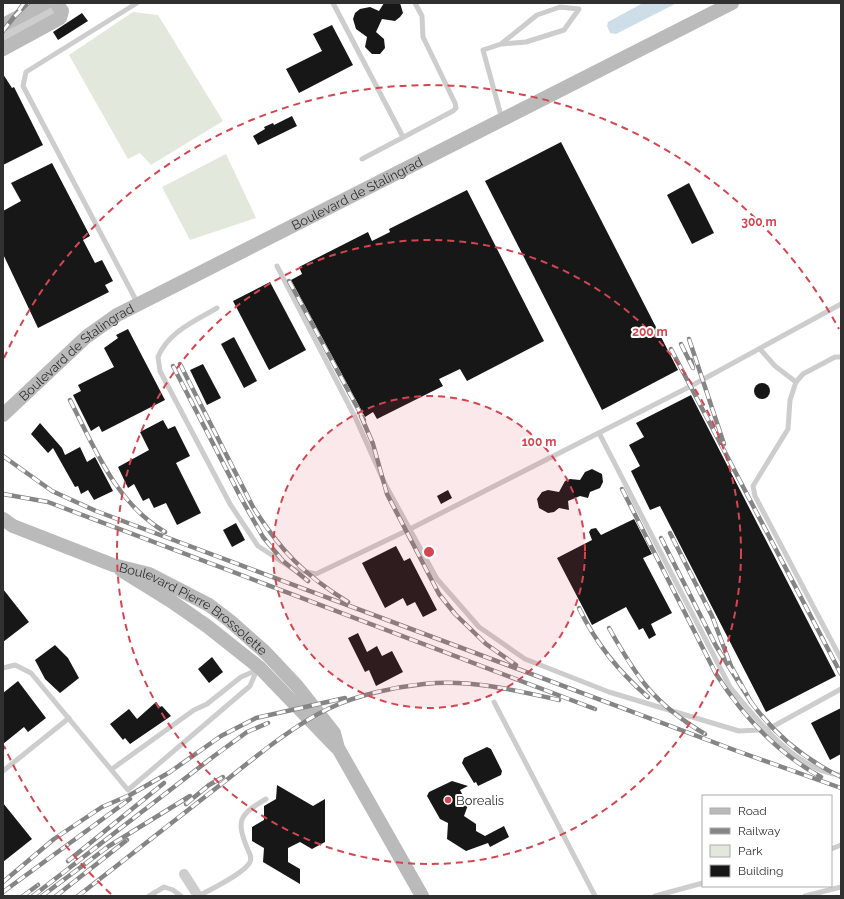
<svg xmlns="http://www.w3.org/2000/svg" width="844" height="899" viewBox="0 0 844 899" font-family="Raleway,sans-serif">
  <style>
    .green { fill: #e3e8dc }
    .water { fill: #cedee9 }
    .building { fill: #171717 }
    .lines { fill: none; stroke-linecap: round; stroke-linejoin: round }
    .lane { stroke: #cdcdcd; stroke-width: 5 }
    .street { stroke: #cdcdcd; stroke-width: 10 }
    .secondary { stroke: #bababa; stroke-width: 14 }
    .rail-casing { stroke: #858585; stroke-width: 4.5 }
    .rail { stroke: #fff; stroke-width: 3; stroke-dasharray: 9; stroke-linecap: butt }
    .ring { fill: none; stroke: #d4454f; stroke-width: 2; stroke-dasharray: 7 5 }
    .poi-dot { fill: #d4454f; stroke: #fff; stroke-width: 1.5 }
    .labels { text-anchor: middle; stroke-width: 4; stroke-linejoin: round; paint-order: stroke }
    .street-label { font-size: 13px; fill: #303030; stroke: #fff }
    .poi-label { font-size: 13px; fill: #303030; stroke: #fff; text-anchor: start }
    .centre { fill: #d4454f; stroke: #fff; stroke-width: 2 }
    .ring-label { font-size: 12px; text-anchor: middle; font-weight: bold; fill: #d4454f; stroke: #fff; stroke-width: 4; stroke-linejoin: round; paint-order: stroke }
  </style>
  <rect width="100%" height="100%" fill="#fff"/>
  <g class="green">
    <polygon points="133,12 158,15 223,121 151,165 140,153 128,159 69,55"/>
    <polygon points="226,154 256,218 190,240 162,187"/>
  </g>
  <polygon class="water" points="643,3 677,3 616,34 610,33 607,26 608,22"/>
  <g class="building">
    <polygon points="384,3 400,3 403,13 400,17 395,21 382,19 376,32 384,39 385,48 380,54 372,54 365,47 367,37 356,29 353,19 355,13 360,9 370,7 379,11"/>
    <polygon points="82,13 88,21 58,40 53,32"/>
    <polygon points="332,25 353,65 299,93 286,69 322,51 313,34"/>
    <polygon points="3,74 12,88 14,87 43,145 3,165"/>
    <polygon points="292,116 297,126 258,145 253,136 265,129 264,127 273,123 274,125"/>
    <polygon points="561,142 678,370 602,410 485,181"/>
    <polygon points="52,163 90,236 83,240 95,263 102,260 113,281 105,285 109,292 38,328 3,254 3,211 21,201 11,183"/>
    <polygon points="689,183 714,233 692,244 667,195"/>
    <polygon points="467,190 544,341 467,381 460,369 439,379 443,386 377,419 373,412 365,417 291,280 302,274 299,267 368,232 372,241 390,232 389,229"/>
    <polygon points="270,282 306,350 269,370 233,301"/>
    <polygon points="128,329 165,400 102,432 99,426 91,431 73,395 81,391 78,385 114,367 104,348 118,338 116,335"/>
    <polygon points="234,337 257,381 244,388 221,344"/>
    <polygon points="203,364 221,398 207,405 190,370"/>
    <circle cx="762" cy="391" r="8"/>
    <polygon points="691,395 836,676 766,712 660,506 650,510 631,471 640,466 629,445 644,437 636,423"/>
    <polygon points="163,420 168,429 175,426 190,456 176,463 201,513 177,525 166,503 154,508 149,498 143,501 134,484 128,488 118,467 149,450 140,432"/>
    <polygon points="40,423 62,448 65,455 80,447 87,462 95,457 113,491 94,500 88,490 81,494 78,486 75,487 53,448 48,453 31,434"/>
    <polygon points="592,469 602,474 603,482 600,488 590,492 588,498 580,496 568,501 569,510 559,508 554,512 548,513 539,508 537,499 542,492 548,490 559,492 565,481 570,479 580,480 585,472"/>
    <polygon points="448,490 452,498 441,504 437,496"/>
    <polygon points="634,519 652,554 643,558 672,613 651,624 656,635 649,639 643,628 639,630 626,607 592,625 557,558 592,540 589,532 591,529 596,528 601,535"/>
    <polygon points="236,523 245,540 232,547 223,530"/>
    <polygon points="396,546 404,561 410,558 437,610 423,617 415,602 407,606 403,598 385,608 362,563"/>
    <polygon points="3,589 29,622 3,642"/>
    <polygon points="358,633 367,652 377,646 382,656 392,651 403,672 376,686 369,670 365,672 348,638"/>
    <polygon points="55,645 68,658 79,678 60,693 45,679 35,660"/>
    <polygon points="212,657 223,672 209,683 198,669"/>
    <polygon points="18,681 46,718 28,732 24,727 3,744 3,693"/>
    <polygon points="156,702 160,707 162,706 171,716 130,744 125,738 123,740 110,724 129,709 137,719"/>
    <polygon points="841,708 841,754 830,760 811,723"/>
    <polygon points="487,747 491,749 502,771 501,775 478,786 476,782 474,783 462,763 464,758"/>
    <polygon points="452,781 468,786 460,790 468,805 464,816 476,824 476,831 485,836 504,826 509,837 490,847 488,843 466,851 447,839 448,823 440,819 427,796 429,792"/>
    <polygon points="277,785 313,806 325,799 325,842 312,849 300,842 288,848 288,862 300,869 300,884 263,862 264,848 252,841 252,827 264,820 264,806 276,799"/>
    <polygon points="3,803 32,839 3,862"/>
  </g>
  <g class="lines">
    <g class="lane">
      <polyline points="137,3 26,72 23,86 138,304"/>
      <polyline points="333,3 403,137"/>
      <polyline points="501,44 537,15 560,7 579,9 564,30 526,42 501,44 483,50 502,119"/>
      <polyline points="362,159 453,111 456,108 455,103 423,37 422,16 415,3"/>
      <polyline points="277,266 355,417 385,484 437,579 479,627 525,659 609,692 739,731 760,730 772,727 841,689"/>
      <path d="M217 308C195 321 168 332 158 357L160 371 230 504 258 546 293 569 316 574 406 531 691 386 841 304"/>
      <polyline points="760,349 775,366 796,382"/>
      <polyline points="841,357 835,357 803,374 796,382 790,400 788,429 753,486 755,496 841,659"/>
      <path d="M599 433 730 687C756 719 797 772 841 775"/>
      <polyline points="3,668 15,665 31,673 128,790 250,686 256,672"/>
      <polyline points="494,702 595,896"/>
      <polyline points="112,769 194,710 207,704 241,677 257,670"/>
      <polyline points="3,771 69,718"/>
      <polyline points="831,849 841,845"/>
      <polyline points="149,896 164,887 173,890 181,896"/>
      <path d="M199 896C211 889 245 873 250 862 252 857 250 854 248 850 236 821 238 815 266 799"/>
      <polyline points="655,896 703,883"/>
      <polyline points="805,896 841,887"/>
    </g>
    <g class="street">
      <polyline points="3,39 59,7"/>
      <polyline points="184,874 198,896"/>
    </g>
    <g class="secondary">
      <polyline points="3,25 45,3"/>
      <polyline points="3,49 60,18 62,11 56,3"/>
      <path id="s1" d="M3 415 86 337 117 315 732 3"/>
      <path id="s2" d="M3 519 13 526 113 565 149 574 209 605 230 621 265 652 297 686 334 733 338 748 422 896"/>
      <polyline points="121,570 171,601 207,626 260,668 336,747"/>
    </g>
    <g class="rail-casing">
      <g id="rail">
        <polyline points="24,3 14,17 28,3"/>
        <polyline points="3,31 14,17"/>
        <polyline points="289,281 364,420"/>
        <polyline points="689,339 724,444"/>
        <polyline points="681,344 693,368 691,360"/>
        <polyline points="671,349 841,674"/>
        <path d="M180 364 253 507C280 550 304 575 348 602"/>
        <polyline points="173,366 241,498 263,537 283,561 308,581"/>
        <path d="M70 400C95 449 116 503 165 532"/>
        <polyline points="361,416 373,444 387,494 439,594 455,614 486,644 516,665"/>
        <polyline points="3,456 52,491 96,511 737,751 841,788"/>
        <path d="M622 489 716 674C743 716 777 753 821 777"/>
        <polyline points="3,494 48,502 595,709"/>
        <polyline points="661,538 716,646 751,702 731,666 712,616 670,533"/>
        <path d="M579 608C596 644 619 672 648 697"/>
        <path d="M609 628C637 678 654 704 705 734"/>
        <path d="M751 702C775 735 804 759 841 777"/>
        <polyline points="186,804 209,785 223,777"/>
        <polyline points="68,861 164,783"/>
        <polyline points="3,882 54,839 102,807 130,795 170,772 221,736 256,718 345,698"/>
        <polyline points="3,892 130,799"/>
        <polyline points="23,896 38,885"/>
        <polyline points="33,896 214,756 247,732 268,723"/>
        <polyline points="42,896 109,846 190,796"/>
        <polyline points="56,896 127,840"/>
        <path d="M78 896C127 858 175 820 224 782 254 758 295 724 330 708 357 695 395 687 424 684 470 679 514 690 559 700"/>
      </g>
    </g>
    <use href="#rail" class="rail"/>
  </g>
  <circle cx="429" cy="552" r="156" fill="#d4454f" fill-opacity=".12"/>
  <g class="ring">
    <circle cx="429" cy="552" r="156"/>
    <circle cx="429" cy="552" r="312"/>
    <path d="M111 894A467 467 0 0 1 4 746M4 358A467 467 0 0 1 839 329"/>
  </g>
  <circle class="poi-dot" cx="448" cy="800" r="4"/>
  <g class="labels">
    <g class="street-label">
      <text dy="5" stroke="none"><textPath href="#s1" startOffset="421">Boulevard de Stalingrad</textPath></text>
      <text dy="5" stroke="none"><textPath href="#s1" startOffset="97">Boulevard de Stalingrad</textPath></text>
      <text dy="5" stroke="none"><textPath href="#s2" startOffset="212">Boulevard Pierre Brossolette</textPath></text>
    </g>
    <g class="poi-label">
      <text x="456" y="805">Borealis</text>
    </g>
  </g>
  <circle cx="429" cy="552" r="6" class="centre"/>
  <g class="ring-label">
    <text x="759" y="226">300 m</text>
    <text x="650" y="336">200 m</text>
    <text x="539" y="446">100 m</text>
  </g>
  <rect width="844" height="899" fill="none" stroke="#303030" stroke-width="8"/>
  <rect x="702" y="795" width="130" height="92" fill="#ffffff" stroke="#acacac"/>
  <rect x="710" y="808" width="20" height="6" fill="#bababa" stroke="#acacac"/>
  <text x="738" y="815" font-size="12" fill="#303030">Road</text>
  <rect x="710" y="828" width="20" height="6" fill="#858585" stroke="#acacac"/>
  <text x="738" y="835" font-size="12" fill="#303030">Railway</text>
  <rect x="710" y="845" width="20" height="12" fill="#e3e8dc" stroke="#acacac"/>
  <text x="738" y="855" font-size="12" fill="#303030">Park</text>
  <rect x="710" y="865" width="20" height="12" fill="#171717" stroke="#acacac"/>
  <text x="738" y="875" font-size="12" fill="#303030">Building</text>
</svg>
